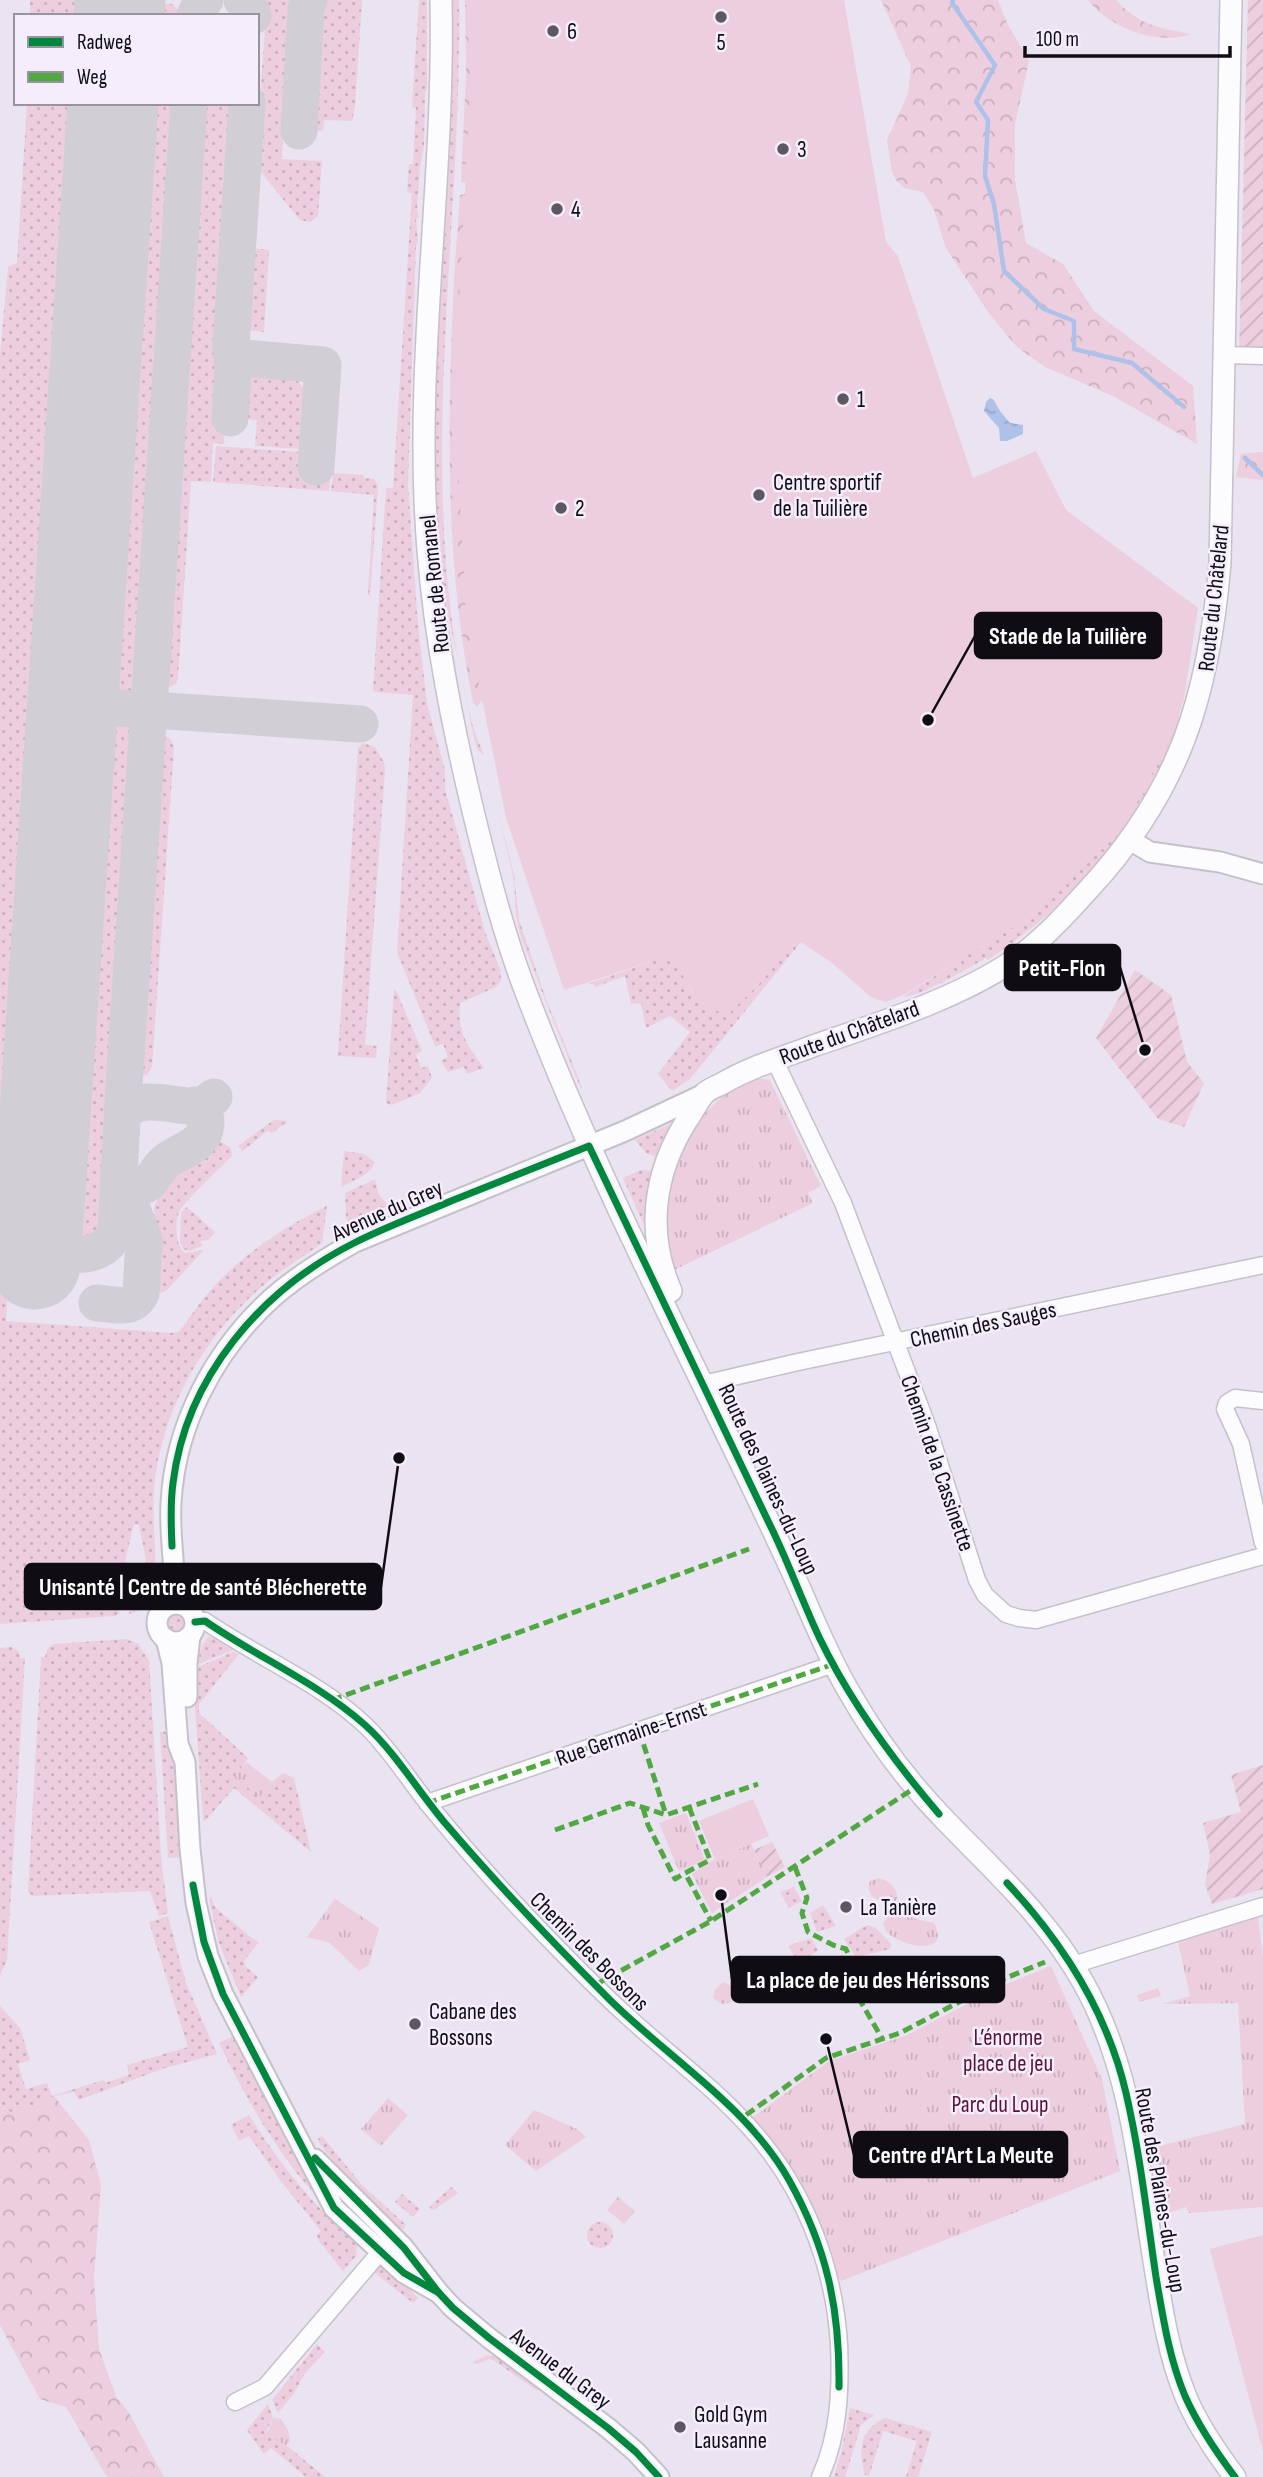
<svg xmlns="http://www.w3.org/2000/svg" width="1263" height="2477" viewBox="0 0 1263 2477" font-family="'Sofia Sans Condensed',sans-serif">
  <style>
    .grass { fill: url(#grass-dots) }
    .forest { fill: url(#forest-crowns) }
    .park { fill: url(#park-tufts) }
    .garden { fill: url(#garden-furrows) }
    .pitch { fill: #eccede }
    .water { fill: url(#water-ripples) }
    .lines { fill: none; stroke-linecap: round; stroke-linejoin: round }
    .stream { stroke: #aec2e9; stroke-width: 4.5 }
    .taxiway { stroke: #d2ced6; stroke-width: 37 }
    .runway { stroke: #d2ced6; stroke-width: 91 }
    .minor-casing { stroke: #c6c0cb; stroke-width: 19 }
    .tertiary-casing { stroke: #c6c0cb; stroke-width: 23 }
    .secondary-casing { stroke: #c6c0cb; stroke-width: 24 }
    .minor { stroke: #fcfbfd; stroke-width: 16 }
    .tertiary { stroke: #fcfbfd; stroke-width: 19 }
    .secondary { stroke: #fcfbfd; stroke-width: 21 }
    .quiet { stroke: #51a842; stroke-width: 5; stroke-dasharray: 10 5; stroke-linecap: butt }
    .cycleway-casing { stroke: #f4edfc; stroke-width: 11 }
    .cycleway { stroke: #00873e; stroke-width: 7 }
    .poi-dot { fill: #5c5761; stroke: #f4edfc; stroke-width: 2.5 }
    .labels { text-anchor: middle; stroke-width: 5; stroke-linejoin: round; paint-order: stroke }
    .poi-label { font-size: 23px; fill: #100c14; stroke: #f4edfc; text-anchor: start }
    .street-label { font-size: 23px; fill: #100c14; stroke: #f4edfc }
    .park-label { font-size: 23px; fill: #591135; stroke: #f4edfc }
    .leader { fill: none; stroke: #100c14; stroke-width: 2.5 }
    .callout-dot { fill: #100c14; stroke: #f4edfc; stroke-width: 2.5 }
    .callout { fill: #100c14; stroke: #100c14; stroke-width: 2.5 }
    .callout-label { font-size: 24px; text-anchor: middle; font-weight: bold; fill: #fff }
  </style>
  <defs>
    <pattern id="grass-dots" width="8" height="8" patternUnits="userSpaceOnUse" patternTransform="scale(1.75)"><rect width="8" height="8" fill="#eccede"/><path d="M2 2h.1M6 6h.1" fill="none" stroke="#c9b0be" stroke-width="1.8" stroke-linecap="round"/></pattern>
    <pattern id="forest-crowns" width="20" height="18" patternUnits="userSpaceOnUse" patternTransform="scale(1.75)"><rect width="20" height="18" fill="#eccede"/><path d="M2 6a3 3 0 1 1 6 0M12 15a3 3 0 1 1 6 0" fill="none" stroke="#c9b0be"/></pattern>
    <pattern id="park-tufts" width="24" height="20" patternUnits="userSpaceOnUse" patternTransform="scale(1.75)"><rect width="24" height="20" fill="#eccede"/><path d="M3 7l-1-3M5 7V3M7 7l1-3M15 17l-1-3M17 17v-4M19 17l1-3" fill="none" stroke="#c9b0be"/></pattern>
    <pattern id="garden-furrows" width="10" height="10" patternUnits="userSpaceOnUse" patternTransform="scale(1.75)"><rect width="10" height="10" fill="#eccede"/><path d="M-1 1l2-2M0 10L10 0M9 11l2-2" fill="none" stroke="#c9b0be"/></pattern>
    <pattern id="water-ripples" width="26" height="14" patternUnits="userSpaceOnUse" patternTransform="scale(1.75)"><rect width="26" height="14" fill="#aec2e9"/><path d="M2 4q2-2 4 0t4 0M15 11q2-2 4 0t4 0" fill="none" stroke="#95a6c7"/></pattern>
  </defs>
  <rect width="100%" height="100%" fill="#eae3f1"/>
  <g class="grass">
    <polygon points="30,0 95,0 94,16 30,16"/>
    <polygon points="260,0 305,0 294,131 283,130 282,159 322,161 318,216 311,222 300,220 255,165 266,16"/>
    <polygon points="316,0 362,0 355,107 352,121 324,120 323,131 309,129 304,123 312,10"/>
    <path d="M419 0H427V90L425 93 424 146 420 166 417 210 419 217 416 219 418 242 416 245 408 485 418 625 427 703 445 770V789L485 932 500 969 501 981 496 987 460 1003C457 1033 467 1044 484 1068L467 1074 464 1067 448 1072 441 1061 448 1057 443 1044 435 1046 397 952 413 695 375 692 373 690 386 488H393L412 193 407 192 409 164H413L416 108 412 107Z"/>
    <path d="M451 0H459C462 218 421 437 457 655 461 679 467 703 473 727 476 737 481 746 484 756L478 750 475 742 441 580 436 527 435 360 450 102Z"/>
    <polygon points="158,3 172,4 184,16 143,16 151,6"/>
    <path d="M27 103H88L6 1321 171 1333 179 1332C191 1316 202 1299 216 1284 248 1251 286 1226 327 1206L322 1243C304 1257 283 1268 266 1283 205 1334 161 1409 154 1489 151 1527 160 1564 152 1601L143 1609 129 1614 131 1599 146 1560 139 1525 134 1524 125 1561 128 1570 119 1613 115 1616 0 1624V355L8 267 17 263Z"/>
    <path d="M136 103H181L142 678C136 706 100 704 98 676Z"/>
    <polygon points="196,103 236,103 218,369 228,370 224,444 213,443 211,482 191,481 178,678 176,684 168,688 162,686 158,678"/>
    <polygon points="252,248 269,250 264,332 246,330 244,328 248,252"/>
    <polygon points="238,371 292,374 306,391 302,449 255,446 257,420 235,418"/>
    <polygon points="216,446 301,452 301,467 331,469 329,491 213,482"/>
    <polygon points="333,473 364,475 364,478 374,479 378,486 370,598 368,593 374,495 331,491"/>
    <path d="M1178 714C1185 741 1135 813 1119 838L1117 837 1115 839 1117 842C1080 889 1037 927 988 960L986 958C967 969 922 996 902 997L993 939Z"/>
    <path d="M110 718C126 717 136 725 138 741L106 1224C100 1251 64 1249 62 1221L93 738 98 725Z"/>
    <polygon points="164,736 170,738 174,747 152,1067 147,1075 138,1075 133,1071 132,1066 154,745 158,737"/>
    <polygon points="363,743 375,747 384,762 385,770 365,1045 377,1046 376,1058 338,1056 358,748"/>
    <polygon points="499,815 514,875 519,920 546,999 582,1087 581,1089 545,1000 519,931 516,914 514,880"/>
    <polygon points="795,940 801,942 690,1079 673,1090 671,1090 658,1074 690,1032 670,1016 646,1028 641,1003 631,1004 625,976 595,987 593,983 585,985 659,959 671,959 677,964 691,990 726,1016 758,985"/>
    <polygon points="394,990 396,990 422,1051 416,1054 421,1068 428,1066 432,1078 420,1093 392,1105 386,1103"/>
    <polygon points="140,1118 137,1163 134,1166 132,1163 135,1127"/>
    <polygon points="274,1120 288,1121 272,1133 267,1131 243,1151 238,1146"/>
    <polygon points="675,1122 659,1158 646,1153 635,1140"/>
    <path d="M221 1142 231 1148 232 1156C223 1165 182 1204 179 1212 175 1224 175 1246 185 1253L204 1250 166 1291 160 1293 149 1291 154 1208 169 1169 215 1144Z"/>
    <path d="M344 1151 364 1154 375 1162C370 1176 353 1180 341 1187Z"/>
    <polygon points="641,1170 654,1171 646,1225 644,1225 623,1178"/>
    <polygon points="375,1179 378,1193 388,1206 350,1224 346,1218 345,1193"/>
    <polygon points="187,1207 215,1232 208,1240 200,1241 202,1246 190,1251 183,1249 180,1241 181,1212"/>
    <circle cx="176" cy="1623" r="10"/>
    <polygon points="208,1637 214,1638 233,1650 196,1665 202,1646"/>
    <polygon points="126,1639 138,1644 149,1660 161,1857 168,1913 159,1916 150,1891 33,1896 28,1892 41,1657 45,1657 48,1648 54,1644"/>
    <polygon points="11,1647 18,1651 21,1658 25,1658 7,1960 0,1975 0,1648"/>
    <polygon points="233,1652 239,1654 199,1704 199,1713 248,1758 235,1777 260,1796 272,1782 283,1773 294,1778 311,1852 234,1788 205,1821 203,1820 195,1709 196,1668"/>
    <polygon points="173,1731 180,1857 168,1858 160,1732"/>
    <polygon points="794,1887 802,1901 789,1908 780,1892"/>
    <polygon points="211,1897 216,1908 253,1939 259,1942 244,1961 245,1966 258,1977 241,1997 219,1943 209,1899"/>
    <polygon points="823,1905 836,1926 817,1932 810,1913"/>
    <polygon points="168,1916 186,1983 217,2054 165,2068 79,2100 74,2092 54,2096 13,2114 0,2104 0,2006 20,2028 30,2060 18,2064 26,2089 47,2083 52,2096 104,2080 105,2083 129,2075 127,2065 188,2047 149,1922"/>
    <polygon points="867,1925 876,1928 891,1944 890,1949 856,1957 844,1939"/>
    <polygon points="811,1938 818,1950 800,1965 788,1946"/>
    <polygon points="843,1955 851,1975 839,1982 828,1961"/>
    <polygon points="871,1975 880,1998 870,2004 858,1983"/>
    <path d="M233 2036 270 2109 328 2209C281 2160 248 2103 219 2043Z"/>
    <path d="M249 2115C279 2164 314 2206 357 2245L356 2256 343 2271 319 2241 317 2235 321 2231 280 2180 249 2136 239 2141 231 2125Z"/>
    <path d="M322 2136 362 2185 406 2225 404 2229H399C370 2202 343 2174 319 2143L318 2139Z"/>
    <polygon points="451,2187 458,2193 434,2210 429,2207"/>
    <polygon points="402,2194 420,2209 413,2217 395,2202"/>
    <circle cx="600" cy="2235" r="13"/>
    <polygon points="381,2261 412,2287 410,2290 418,2298 413,2303 370,2269"/>
    <polygon points="317,2344 325,2352 305,2373 294,2393 278,2413 272,2400"/>
    <polygon points="488,2355 496,2357 538,2389 537,2391 495,2361 490,2359 477,2364 473,2362"/>
    <polygon points="268,2404 273,2418 265,2434 286,2445 325,2477 306,2477 271,2448 264,2454 247,2430"/>
    <polygon points="850,2408 874,2415 861,2425 845,2477 834,2477 841,2453"/>
    <path d="M885 2418 932 2432 918 2477H906L917 2441 883 2431 869 2476 865 2475C858 2449 859 2431 885 2418Z"/>
  </g>
  <g class="forest">
    <path d="M465 0H478L485 696 477 707 473 702C446 570 447 435 453 302 454 266 458 230 460 195L467 194 468 183 461 182 466 75Z"/>
    <polygon points="881,0 998,0 1007,23 1029,61 1015,124 1015,180 1026,243 1063,264 1094,311 1193,386 1197,444 1113,396 1045,367 1017,347 988,312 946,248 934,210 923,192 904,188 896,180 892,172 887,140 908,94 911,66"/>
    <path d="M1088 0H1116C1139 25 1159 28 1191 34 1158 46 1110 28 1088 0Z"/>
    <polygon points="1263,452 1263,480 1236,477 1241,454"/>
    <polygon points="54,2096 89,2140 101,2185 94,2278 99,2349 116,2396 129,2413 164,2477 107,2477 66,2407 40,2399 0,2325 0,2104 13,2114"/>
  </g>
  <g class="park">
    <path d="M756 1078 770 1080 821 1186 808 1193 813 1203 672 1271C669 1253 665 1234 664 1216 664 1208 667 1198 668 1189 677 1142 709 1095 756 1078Z"/>
    <polygon points="246,1762 272,1782 260,1797 234,1777"/>
    <polygon points="686,1813 705,1860 679,1871 659,1823"/>
    <polygon points="751,1844 767,1877 712,1913 692,1874 715,1859"/>
    <path d="M879 1878C892 1881 906 1898 890 1908L872 1896 868 1888 870 1881Z"/>
    <polygon points="335,1899 379,1928 369,1965 359,1971 330,1943 307,1937"/>
    <path d="M901 1911 915 1919 934 1923C952 1958 901 1946 888 1933 877 1922 890 1913 901 1911Z"/>
    <polygon points="1258,1917 1263,1957 1263,2207 1189,2213 1186,2207 1165,2214 1156,2147 1245,2124 1238,2003 1163,2004 1190,1996 1178,1942"/>
    <path d="M1051 1966 1102 2079 1120 2171 841 2281C829 2263 826 2241 818 2221L751 2119 829 2061 905 2036 1004 1985Z"/>
    <polygon points="723,1982 736,1988 738,1995 731,2002 722,2004 713,1998 714,1991"/>
    <polygon points="1158,1988 1161,1996 1139,2002 1137,1995"/>
    <polygon points="388,2098 408,2115 381,2146 361,2129"/>
    <polygon points="534,2110 577,2129 586,2137 536,2171 505,2145"/>
    <polygon points="618,2197 635,2211 624,2224 607,2210"/>
    <polygon points="273,2418 281,2419 288,2430 290,2442 286,2445 264,2434 269,2430"/>
  </g>
  <g class="garden">
    <polygon points="1248,0 1263,0 1263,356 1239,356"/>
    <polygon points="1135,970 1171,995 1187,1062 1204,1083 1184,1127 1158,1119 1096,1038"/>
    <polygon points="1263,1765 1263,1889 1212,1904 1205,1884 1210,1855 1203,1823 1241,1812 1231,1775"/>
    <polygon points="772,1842 785,1867 767,1877 754,1850"/>
  </g>
  <g class="pitch">
    <path d="M466 0H844L886 242 898 256 973 478 1036 451 1066 510 1198 608 1184 698 1174 732 1122 831 1025 920 905 994 886 1002 871 997 831 962 797 940 758 985 726 1016C713 1008 699 1001 690 987 683 978 680 967 671 959H659L564 990 506 818 467 624 454 397 471 76Z"/>
    <polygon points="753,1799 769,1836 715,1859 699,1821"/>
    <polygon points="1263,2235 1263,2451 1210,2249"/>
  </g>
  <polygon class="water" points="990,398 993,399 1000,411 1010,423 1023,425 1023,434 1007,441 1000,441 999,428 984,411 986,402"/>
  <g class="lines">
    <g class="stream">
      <polyline points="953,0 952,3 995,65 976,102 988,120 985,176 994,204 1004,271 1044,309 1074,321 1074,349 1132,363 1184,407"/>
      <polyline points="1245,458 1263,475"/>
    </g>
    <g class="taxiway">
      <polyline points="242,0 250,7 253,16"/>
      <polyline points="121,16 132,0"/>
      <polyline points="195,16 200,5 205,0"/>
      <polyline points="299,131 306,9 309,0"/>
      <polyline points="231,346 234,353 244,358 323,365 316,467"/>
      <polyline points="230,418 233,371 231,346 247,103"/>
      <path d="M75 664C77 686 84 701 107 707L360 724"/>
      <path d="M69 752C75 727 88 710 116 708"/>
      <path d="M123 1117C133 1089 178 1109 200 1106 206 1105 209 1100 214 1097"/>
      <path d="M120 1176 121 1182C127 1188 133 1189 141 1187 153 1183 155 1171 164 1163 179 1149 205 1148 206 1123 206 1114 203 1109 195 1105"/>
      <path d="M38 1220 41 1234 46 1244C68 1260 107 1259 116 1230L124 1085 189 103"/>
      <path d="M97 1303C113 1304 133 1311 141 1293L144 1240 123 1186"/>
    </g>
    <g class="runway">
      <polyline points="119,16 120,0"/>
      <polyline points="35,1264 113,103"/>
    </g>
    <g class="minor-casing">
      <g id="minor">
        <polyline points="1225,355 1263,356"/>
        <polyline points="774,1059 843,1203 927,1425 977,1580 985,1595 1006,1614 1019,1618 1036,1620 1263,1556"/>
        <polyline points="703,1384 798,1362 1263,1265"/>
        <polyline points="1263,1401 1235,1398 1227,1403 1225,1409 1241,1444 1263,1543"/>
        <path d="M195 1622 205 1621C256 1656 322 1684 366 1726 390 1749 408 1779 429 1805 465 1849 502 1891 542 1932 569 1960 597 1989 626 2015 667 2053 714 2087 751 2129 804 2188 834 2265 839 2344 841 2389 839 2436 820 2477"/>
        <polyline points="427,1803 834,1664"/>
        <polyline points="1073,1965 1263,1906"/>
        <polyline points="235,2402 265,2387 387,2244"/>
      </g>
    </g>
    <g class="tertiary-casing">
      <g id="tertiary">
        <polyline points="1130,840 1150,852 1220,862 1263,874"/>
        <path d="M175 1604C176 1570 169 1537 171 1503 175 1425 214 1351 272 1298 297 1276 326 1258 355 1242L625 1131 704 1094"/>
        <circle cx="176" cy="1623" r="19"/>
        <polyline points="166,1639 172,1663 178,1744 185,1762 190,1849 196,1903 208,1956 223,1994 334,2208 404,2273 439,2293"/>
        <polyline points="187,1697 187,1663 190,1636"/>
        <polyline points="315,2159 404,2248 439,2293 453,2308 489,2338 608,2428 636,2452 659,2477"/>
      </g>
    </g>
    <g class="secondary-casing">
      <g id="secondary">
        <path d="M441 0C445 184 413 366 428 550 435 640 453 728 474 815 489 876 504 936 527 995 578 1129 641 1258 704 1387 733 1447 763 1508 791 1569 810 1610 825 1651 848 1690 874 1736 907 1781 944 1819 994 1871 1048 1919 1083 1982 1132 2069 1139 2170 1155 2267 1162 2311 1169 2356 1186 2397 1198 2426 1216 2452 1235 2477"/>
        <path d="M671 1291C646 1233 653 1174 687 1120 693 1112 698 1100 705 1093 709 1089 718 1086 723 1083 753 1066 784 1057 816 1045 883 1022 968 995 1024 953 1048 934 1068 912 1088 890 1180 791 1209 695 1220 563L1231 0"/>
      </g>
    </g>
    <use href="#minor" class="minor"/>
    <use href="#tertiary" class="tertiary"/>
    <use href="#secondary" class="secondary"/>
    <g class="quiet">
      <polyline points="332,1700 749,1549"/>
      <polyline points="639,1730 666,1815"/>
      <polyline points="427,1803 834,1664"/>
      <polyline points="689,1807 710,1860 685,1873 711,1921"/>
      <polyline points="643,1808 648,1825 675,1879 685,1873"/>
      <polyline points="555,1830 630,1803 666,1815 758,1784"/>
      <polyline points="795,1867 807,1898 802,1913 808,1932 833,1945 846,1949 857,1976 851,1985 883,2040"/>
      <polyline points="595,1985 711,1921 916,1787"/>
      <polyline points="746,2115 826,2058 900,2033 1001,1980 1045,1962"/>
    </g>
    <g class="cycleway-casing">
      <g id="cycleway">
        <path d="M172 1546C171 1525 170 1504 173 1483 186 1377 261 1290 354 1243 385 1227 419 1215 451 1201 497 1183 543 1164 589 1146 649 1272 708 1398 769 1523 788 1561 802 1601 820 1639 851 1703 893 1760 939 1814"/>
        <path d="M195 1622 205 1621C257 1657 318 1683 365 1725 396 1753 418 1791 445 1823 498 1885 553 1943 611 2001 670 2059 747 2106 789 2180 827 2248 840 2309 839 2387"/>
        <path d="M1007 1883C1063 1943 1107 2011 1126 2093 1140 2153 1147 2216 1156 2277 1163 2317 1169 2358 1185 2396 1198 2425 1216 2452 1235 2477"/>
        <polyline points="193,1885 204,1942 223,1994 334,2208 404,2273 439,2293"/>
        <polyline points="315,2158 404,2248 439,2293 453,2308 489,2338 608,2428 636,2452 659,2477"/>
      </g>
    </g>
    <use href="#cycleway" class="cycleway"/>
  </g>
  <g class="poi-dot">
    <circle cx="721" cy="17" r="7"/>
    <circle cx="553" cy="31" r="7"/>
    <circle cx="783" cy="149" r="7"/>
    <circle cx="557" cy="209" r="7"/>
    <circle cx="843" cy="399" r="7"/>
    <circle cx="759" cy="495" r="7"/>
    <circle cx="561" cy="508" r="7"/>
    <circle cx="846" cy="1907" r="7"/>
    <circle cx="415" cy="2024" r="7"/>
    <circle cx="680" cy="2427" r="7"/>
  </g>
  <g class="labels">
    <g class="poi-label">
      <text x="567" y="39">6</text>
      <text x="721" y="50" text-anchor="middle">5</text>
      <text x="797" y="157">3</text>
      <text x="571" y="217">4</text>
      <text x="857" y="407">1</text>
      <text x="773" y="490">Centre sportif<tspan x="773" dy="26">de la Tuilière</tspan></text>
      <text x="575" y="516">2</text>
      <text x="860" y="1915">La Tanière</text>
      <text x="429" y="2019">Cabane des<tspan x="429" dy="26">Bossons</tspan></text>
      <text x="694" y="2422">Gold Gym<tspan x="694" dy="26">Lausanne</tspan></text>
    </g>
    <g class="street-label">
      <text transform="translate(434 584) rotate(-96)" y="8">Route de Romanel</text>
      <text transform="translate(1213 598) rotate(-84)" y="8">Route du Châtelard</text>
      <text transform="translate(849 1032) rotate(-20)" y="8">Route du Châtelard</text>
      <text transform="translate(387 1210) rotate(-24)" y="8">Avenue du Grey</text>
      <text transform="translate(983 1324) rotate(-12)" y="8">Chemin des Sauges</text>
      <text transform="translate(938 1463) rotate(71)" y="8">Chemin de la Cassinette</text>
      <text transform="translate(769 1479) rotate(65)" y="8">Route des Plaines-du-Loup</text>
      <text transform="translate(631 1733) rotate(-19)" y="8">Rue Germaine-Ernst</text>
      <text transform="translate(590 1951) rotate(45)" y="8">Chemin des Bossons</text>
      <text transform="translate(1161 2190) rotate(80)" y="8">Route des Plaines-du-Loup</text>
      <text transform="translate(561 2368) rotate(37)" y="8">Avenue du Grey</text>
    </g>
    <g class="park-label">
      <text x="1008" y="2045">L’énorme<tspan x="1008" dy="26">place de jeu</tspan></text>
      <text x="1000" y="2112">Parc du Loup</text>
    </g>
  </g>
  <path class="leader" d="M928 720L975 636M1145 1050L1120 967M399 1458L381 1587M721 1895L732 1979M826 2039L854 2155"/>
  <g class="callout-dot">
    <circle cx="928" cy="720" r="7"/>
    <circle cx="1145" cy="1050" r="7"/>
    <circle cx="399" cy="1458" r="7"/>
    <circle cx="721" cy="1895" r="7"/>
    <circle cx="826" cy="2039" r="7"/>
  </g>
  <g class="callout">
    <rect x="975" y="613" width="186" height="45" rx="7"/>
    <rect x="1005" y="945" width="115" height="45" rx="7"/>
    <rect x="25" y="1564" width="356" height="45" rx="7"/>
    <rect x="732" y="1957" width="272" height="45" rx="7"/>
    <rect x="854" y="2132" width="213" height="45" rx="7"/>
  </g>
  <g class="callout-label">
    <text x="1068" y="644">Stade de la Tuilière</text>
    <text x="1062" y="976">Petit-Flon</text>
    <text x="203" y="1595">Unisanté | Centre de santé Blécherette</text>
    <text x="868" y="1988">La place de jeu des Hérissons</text>
    <text x="961" y="2163">Centre d'Art La Meute</text>
  </g>
  <rect x="14" y="14" width="245" height="91" fill="#f4edfc" stroke="#99939f" stroke-width="2"/>
  <rect x="28" y="37" width="35" height="10" fill="#00873e" stroke="#99939f" stroke-width="2"/>
  <text x="77" y="49" font-size="21" fill="#100c14">Radweg</text>
  <rect x="28" y="72" width="35" height="10" fill="#51a842" stroke="#99939f" stroke-width="2"/>
  <text x="77" y="84" font-size="21" fill="#100c14">Weg</text>
  <path d="M1025 46v10h205v-10" fill="none" stroke="#100c14" stroke-width="3.5"/>
  <text x="1036" y="46" font-size="21" fill="#100c14" stroke="#f4edfc" stroke-width="5" paint-order="stroke">100 m</text>
</svg>
